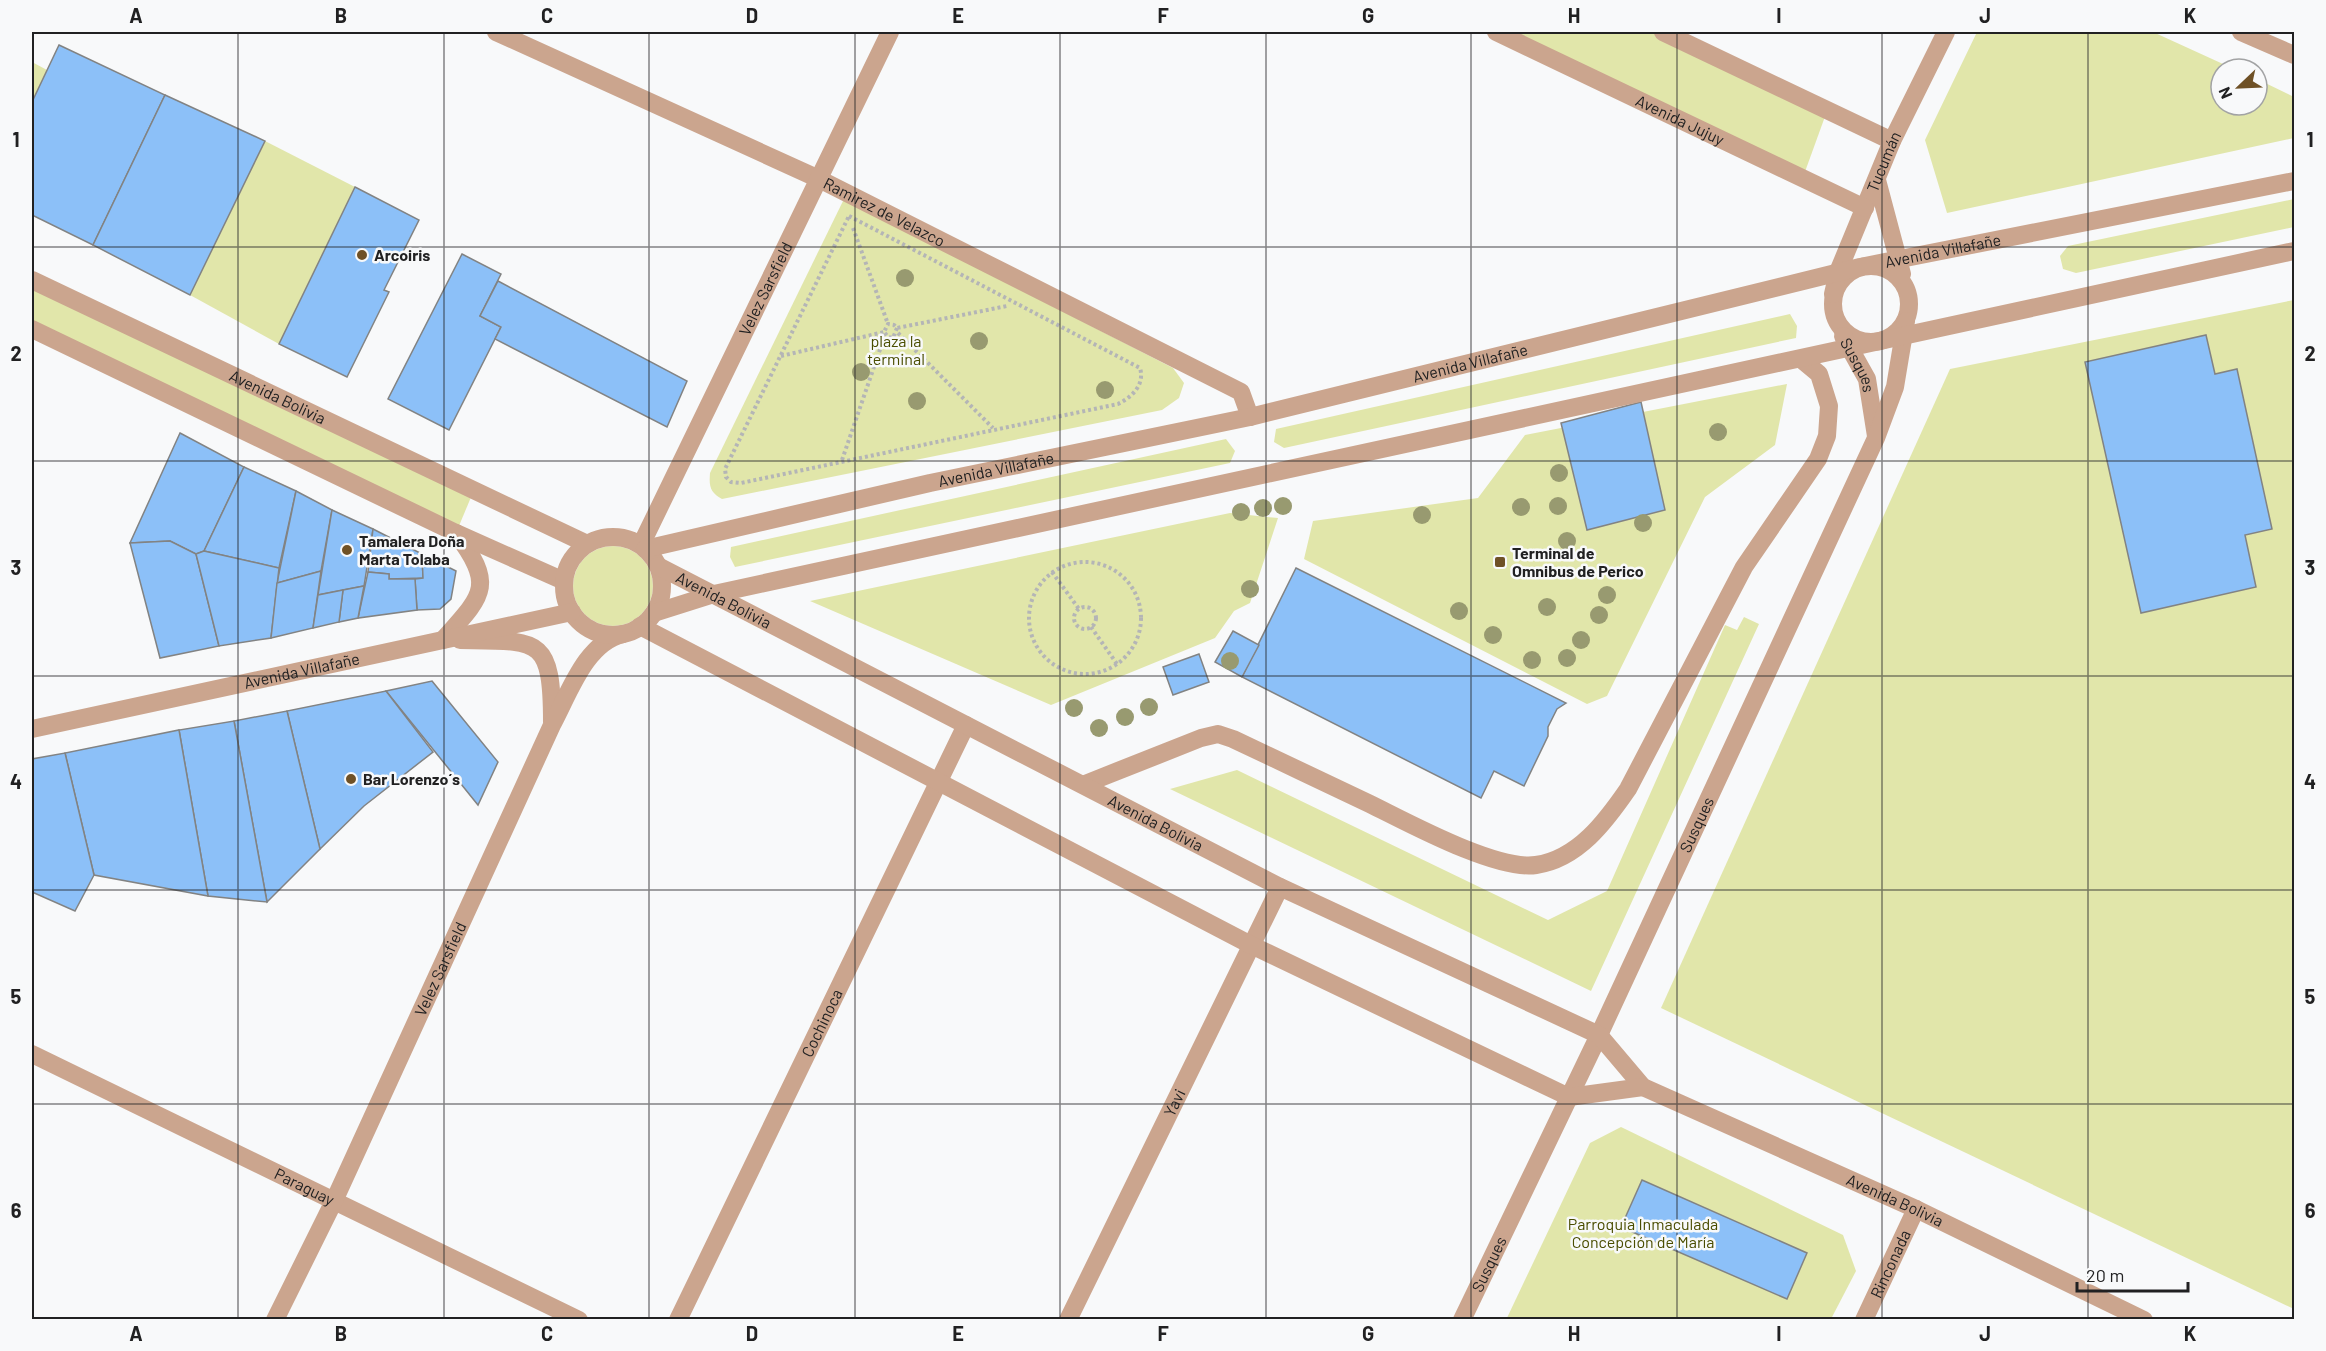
<svg xmlns="http://www.w3.org/2000/svg" width="2326" height="1351" viewBox="0 0 2326 1351" font-family="Barlow,sans-serif">
  <style>
    .green { fill: #e1e6aa }
    .building { fill: #8cc0f8; stroke: #828383; stroke-width: 1.5 }
    .lines { fill: none; stroke-linecap: round; stroke-linejoin: round }
    .path { stroke: #b4b5b6; stroke-width: 4; stroke-dasharray: 3 3; stroke-linecap: butt }
    .service { stroke: #cba58e; stroke-width: 18 }
    .minor { stroke: #cba58e; stroke-width: 18 }
    .tertiary { stroke: #cba58e; stroke-width: 18 }
    .tree { fill: #989a70 }
    .grid { fill: none; stroke: #212122; stroke-width: 1.5; stroke-opacity: 0.55 }
    .poi-dot { fill: #6f5126; stroke: #f8f9fa; stroke-width: 2 }
    .labels { text-anchor: middle; stroke-width: 5; stroke-linejoin: round; paint-order: stroke }
    .street-label { font-size: 16px; fill: #212122; stroke: #f8f9fa }
    .poi-label { font-size: 16px; font-weight: bold; fill: #212122; stroke: #f8f9fa; text-anchor: start }
    .park-label { font-size: 16px; fill: #4a4d00; stroke: #f8f9fa }
    .neatline { fill: none; stroke: #212122; stroke-width: 2 }
    .grid-label { font-size: 20px; text-anchor: middle; font-weight: bold; fill: #212122 }
  </style>
  <rect width="100%" height="100%" fill="#f8f9fa"/>
  <g class="green">
    <polygon points="1496,32 1663,32 1827,111 1802,180"/>
    <polygon points="1977,32 2153,32 2234,69 2221,69 2221,105 2257,105 2257,79 2294,97 2294,138 1947,213 1925,140"/>
    <polygon points="32,62 47,70 32,102"/>
    <polygon points="265,141 355,187 279,344 190,295"/>
    <path d="M844 199 1173 368 1184 383 1179 398 1162 410 722 499C710 492 709 487 710 473Z"/>
    <polygon points="2294,199 2294,227 2076,273 2063,269 2060,256 2068,246"/>
    <polygon points="32,280 474,490 456,533 32,329"/>
    <polygon points="2294,300 2294,1309 1661,1008 1950,369"/>
    <polygon points="1790,314 1797,326 1796,338 1284,448 1274,442 1276,429"/>
    <polygon points="1787,384 1775,445 1705,497 1607,696 1587,704 1304,559 1313,521 1478,498 1525,435"/>
    <polygon points="1226,439 1235,451 1230,463 735,567 730,557 731,547"/>
    <polygon points="1230,513 1278,518 1250,603 1234,611 1215,638 1051,705 810,601"/>
    <circle cx="613" cy="586" r="40"/>
    <polygon points="1744,617 1759,624 1591,991 1170,789 1237,770 1548,920 1607,891 1725,625 1737,630"/>
    <polygon points="1621,1127 1843,1235 1856,1271 1831,1319 1506,1320 1590,1143"/>
  </g>
  <g class="building">
    <polygon points="59,45 165,95 93,245 32,215 32,102"/>
    <polygon points="165,95 265,141 190,295 93,245"/>
    <polygon points="355,187 419,220 384,290 389,292 347,377 279,344"/>
    <polygon points="462,254 501,274 480,316 501,327 449,430 388,399"/>
    <polygon points="498,281 687,381 667,427 495,339 501,327 480,316"/>
    <polygon points="2206,335 2215,374 2237,369 2272,529 2245,535 2256,587 2141,613 2085,362"/>
    <polygon points="1641,402 1665,510 1587,530 1561,423"/>
    <polygon points="180,433 244,467 204,551 196,554 170,541 130,543"/>
    <polygon points="244,467 296,491 279,568 204,551"/>
    <polygon points="296,491 332,510 321,571 277,583"/>
    <polygon points="332,510 373,529 364,586 318,595"/>
    <polygon points="373,529 422,554 423,578 389,579 389,574 368,572"/>
    <polygon points="170,541 196,554 219,646 160,658 130,543"/>
    <polygon points="204,551 279,568 271,638 219,646 196,554"/>
    <polygon points="422,554 456,571 451,599 440,609 417,610 415,579 423,578"/>
    <polygon points="1296,568 1566,703 1557,709 1548,727 1548,736 1524,786 1494,771 1481,798 1242,677"/>
    <polygon points="321,571 313,628 271,638 277,583"/>
    <polygon points="368,572 389,574 389,579 415,579 417,610 358,618"/>
    <polygon points="364,586 358,618 339,622 343,590"/>
    <polygon points="343,590 339,622 313,628 318,595"/>
    <polygon points="1233,631 1259,645 1242,677 1215,662"/>
    <polygon points="1199,654 1209,682 1173,695 1163,667"/>
    <polygon points="432,681 498,762 478,805 386,691"/>
    <polygon points="386,691 433,752 364,806 320,849 287,711"/>
    <polygon points="287,711 320,849 267,902 234,721"/>
    <polygon points="234,721 267,902 208,896 179,730"/>
    <polygon points="179,730 208,896 94,875 65,753"/>
    <polygon points="65,753 94,875 75,911 32,892 32,759"/>
    <polygon points="1642,1180 1807,1253 1787,1299 1621,1227"/>
  </g>
  <g class="lines">
    <g class="path">
      <path d="M849 216 1140 368C1145 385 1132 397 1118 404L741 483 731 482 726 477 725 469Z"/>
      <polyline points="853,228 888,324"/>
      <polyline points="897,328 893,338 888,337 884,332 888,324 894,325 897,328 1007,306"/>
      <polyline points="898,333 993,428"/>
      <polyline points="781,356 884,332"/>
      <polyline points="842,460 885,335"/>
      <circle cx="1085" cy="618" r="56"/>
      <polyline points="1052,572 1079,609"/>
      <circle cx="1085" cy="618" r="11"/>
      <polyline points="1091,627 1117,664"/>
    </g>
    <path class="service" d="M1085 784 1201 738 1218 734 1233 739C1279 761 1324 782 1370 804 1407 822 1496 871 1536 865 1578 859 1606 821 1628 789L1744 567 1818 459 1827 436 1829 406 1819 374 1801 359"/>
    <g class="minor">
      <path id="s1" d="M496 32 819 179 1241 392 1250 417"/>
      <polyline points="2241,32 2294,55"/>
      <polyline points="1877,180 1902,274"/>
      <circle cx="1871" cy="304" r="38"/>
      <path id="s2" d="M1833 294 1838 272 1892 141 1946 32"/>
      <path id="s3" d="M1843 336 1867 379 1876 436"/>
      <path id="s4" d="M641 545 890 32"/>
      <path d="M443 640C484 594 495 586 456 533"/>
      <path d="M460 640C539 641 552 636 552 722"/>
      <path id="s5" d="M32 1054 579 1320"/>
      <path id="s6" d="M275 1320 334 1201 552 725C569 694 585 643 623 634"/>
      <path id="s7" d="M678 1320 966 725"/>
      <path id="s8" d="M1068 1320 1280 887"/>
      <path id="s9" d="M1462 1320 1599 1035 1876 438 1895 387 1906 321"/>
      <path id="s10" d="M1864 1320 1916 1209"/>
    </g>
    <g class="tertiary">
      <path id="s11" d="M1496 32 1865 208"/>
      <polyline points="1663,32 1892,141"/>
      <path id="s12" d="M32 280 587 544"/>
      <polyline points="32,329 456,533 564,581"/>
      <circle cx="613" cy="586" r="49"/>
      <path id="s13" d="M645 549 930 483 1250 417 1860 267 2294 181"/>
      <path id="s14" d="M658 566 1280 887 1599 1035 1643 1087 1916 1209 2144 1320"/>
      <polyline points="654,613 714,594 2294,251"/>
      <polyline points="640,626 1251,945 1569,1097 1643,1087"/>
      <path id="s15" d="M32 729 572 612"/>
    </g>
  </g>
  <g class="tree">
    <circle cx="905" cy="278" r="9"/>
    <circle cx="979" cy="341" r="9"/>
    <circle cx="861" cy="372" r="9"/>
    <circle cx="1105" cy="390" r="9"/>
    <circle cx="917" cy="401" r="9"/>
    <circle cx="1718" cy="432" r="9"/>
    <circle cx="1559" cy="473" r="9"/>
    <circle cx="1283" cy="506" r="9"/>
    <circle cx="1558" cy="506" r="9"/>
    <circle cx="1521" cy="507" r="9"/>
    <circle cx="1263" cy="508" r="9"/>
    <circle cx="1241" cy="512" r="9"/>
    <circle cx="1422" cy="515" r="9"/>
    <circle cx="1643" cy="523" r="9"/>
    <circle cx="1567" cy="541" r="9"/>
    <circle cx="1250" cy="589" r="9"/>
    <circle cx="1607" cy="595" r="9"/>
    <circle cx="1547" cy="607" r="9"/>
    <circle cx="1459" cy="611" r="9"/>
    <circle cx="1599" cy="615" r="9"/>
    <circle cx="1493" cy="635" r="9"/>
    <circle cx="1581" cy="640" r="9"/>
    <circle cx="1567" cy="658" r="9"/>
    <circle cx="1532" cy="660" r="9"/>
    <circle cx="1230" cy="661" r="9"/>
    <circle cx="1149" cy="707" r="9"/>
    <circle cx="1074" cy="708" r="9"/>
    <circle cx="1125" cy="717" r="9"/>
    <circle cx="1099" cy="728" r="9"/>
  </g>
  <path class="grid" d="M238 32V1320M444 32V1320M649 32V1320M855 32V1320M1060 32V1320M1266 32V1320M1471 32V1320M1677 32V1320M1882 32V1320M2088 32V1320M32 247H2294M32 461H2294M32 676H2294M32 890H2294M32 1104H2294"/>
  <g class="poi-dot">
    <circle cx="362" cy="255" r="6"/>
    <circle cx="347" cy="550" r="6"/>
    <rect x="1494" y="556" width="12" height="12" rx="3"/>
    <circle cx="351" cy="779" r="6"/>
  </g>
  <g class="labels">
    <g class="street-label">
      <text dy="6" stroke="none"><textPath href="#s11" startOffset="204">Avenida Jujuy</textPath></text>
      <text dy="6" stroke="none"><textPath href="#s2" startOffset="142">Tucumán</textPath></text>
      <text dy="6" stroke="none"><textPath href="#s1" startOffset="428">Ramirez de Velazco</textPath></text>
      <text dy="6" stroke="none"><textPath href="#s13" startOffset="1332">Avenida Villafañe</textPath></text>
      <text dy="6" stroke="none"><textPath href="#s4" startOffset="285">Velez Sarsfield</textPath></text>
      <text dy="6" stroke="none"><textPath href="#s13" startOffset="846">Avenida Villafañe</textPath></text>
      <text dy="6" stroke="none"><textPath href="#s3" startOffset="33">Susques</textPath></text>
      <text dy="6" stroke="none"><textPath href="#s12" startOffset="272">Avenida Bolivia</textPath></text>
      <text dy="6" stroke="none"><textPath href="#s13" startOffset="360">Avenida Villafañe</textPath></text>
      <text dy="6" stroke="none"><textPath href="#s14" startOffset="74">Avenida Bolivia</textPath></text>
      <text dy="6" stroke="none"><textPath href="#s15" startOffset="276">Avenida Villafañe</textPath></text>
      <text dy="6" stroke="none"><textPath href="#s14" startOffset="560">Avenida Bolivia</textPath></text>
      <text dy="6" stroke="none"><textPath href="#s9" startOffset="548">Susques</textPath></text>
      <text dy="6" stroke="none"><textPath href="#s6" startOffset="388">Velez Sarsfield</textPath></text>
      <text dy="6" stroke="none"><textPath href="#s7" startOffset="330">Cochinoca</textPath></text>
      <text dy="6" stroke="none"><textPath href="#s8" startOffset="242">Yavi</textPath></text>
      <text dy="6" stroke="none"><textPath href="#s5" startOffset="303">Paraguay</textPath></text>
      <text dy="6" stroke="none"><textPath href="#s14" startOffset="1396">Avenida Bolivia</textPath></text>
      <text dy="6" stroke="none"><textPath href="#s10" startOffset="62">Rinconada</textPath></text>
      <text dy="6" stroke="none"><textPath href="#s9" startOffset="62">Susques</textPath></text>
    </g>
    <g class="poi-label">
      <text x="374" y="261">Arcoiris</text>
      <text x="359" y="547">Tamalera Doña<tspan x="359" dy="18">Marta Tolaba</tspan></text>
      <text x="1512" y="559">Terminal de<tspan x="1512" dy="18">Omnibus de Perico</tspan></text>
      <text x="363" y="785">Bar Lorenzo´s</text>
    </g>
    <g class="park-label">
      <text x="896" y="347">plaza la<tspan x="896" dy="18">terminal</tspan></text>
      <text x="1643" y="1230">Parroquia Inmaculada<tspan x="1643" dy="18">Concepción de María</tspan></text>
    </g>
  </g>
  <rect width="2326" height="1351" fill="none" stroke="#f8f9fa" stroke-width="66"/>
  <g transform="translate(2239 87) rotate(247)"><circle r="28" fill="#f8f9fa" stroke="#a2a3a4" stroke-width="1.5"/>
  <path d="M0-4.5L10 22L0 15L-10 22Z" fill="#6f5126"/>
  <text y="-9" font-size="16" font-weight="bold" text-anchor="middle" fill="#212122">N</text>
  </g>
  <path d="M2077 1282v9h111v-9" fill="none" stroke="#212122" stroke-width="3"/>
  <text x="2086" y="1282" font-size="18" fill="#212122" stroke="#f8f9fa" stroke-width="4.5" paint-order="stroke">20 m</text>
  <rect x="33" y="33" width="2260" height="1285" class="neatline"/>
  <g class="grid-label">
    <text x="136" y="23">A</text>
    <text x="341" y="23">B</text>
    <text x="547" y="23">C</text>
    <text x="752" y="23">D</text>
    <text x="958" y="23">E</text>
    <text x="1163" y="23">F</text>
    <text x="1368" y="23">G</text>
    <text x="1574" y="23">H</text>
    <text x="1779" y="23">I</text>
    <text x="1985" y="23">J</text>
    <text x="2190" y="23">K</text>
    <text x="16" y="147">1</text>
    <text x="2310" y="147">1</text>
    <text x="16" y="361">2</text>
    <text x="2310" y="361">2</text>
    <text x="16" y="575">3</text>
    <text x="2310" y="575">3</text>
    <text x="16" y="789">4</text>
    <text x="2310" y="789">4</text>
    <text x="16" y="1004">5</text>
    <text x="2310" y="1004">5</text>
    <text x="16" y="1218">6</text>
    <text x="2310" y="1218">6</text>
    <text x="136" y="1341">A</text>
    <text x="341" y="1341">B</text>
    <text x="547" y="1341">C</text>
    <text x="752" y="1341">D</text>
    <text x="958" y="1341">E</text>
    <text x="1163" y="1341">F</text>
    <text x="1368" y="1341">G</text>
    <text x="1574" y="1341">H</text>
    <text x="1779" y="1341">I</text>
    <text x="1985" y="1341">J</text>
    <text x="2190" y="1341">K</text>
  </g>
</svg>
